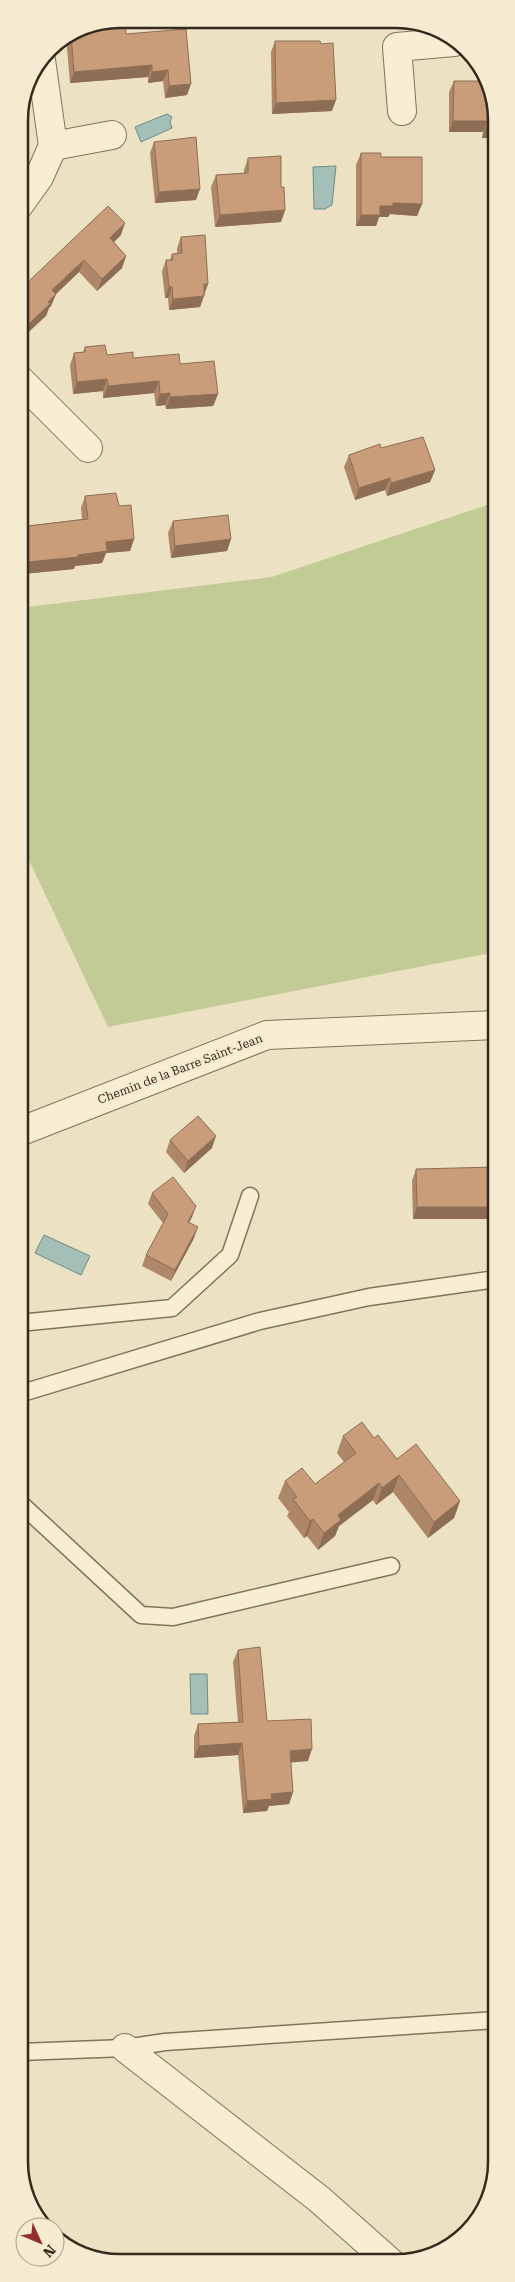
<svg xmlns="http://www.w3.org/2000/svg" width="515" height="2282" viewBox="0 0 515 2282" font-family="'Roboto Serif',serif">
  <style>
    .green { fill: #c2ca96 }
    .water { fill: #a4bfb8; stroke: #6c8c85 }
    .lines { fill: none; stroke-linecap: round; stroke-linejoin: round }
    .lane-casing { stroke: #85725a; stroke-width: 19 }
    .street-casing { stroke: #85725a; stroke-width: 30 }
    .lane { stroke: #f7eed4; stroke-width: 16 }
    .street { stroke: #f7eed4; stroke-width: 28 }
    .wall { fill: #ad8768 }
    .shaded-wall { fill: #8d6e55 }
    .building { fill: #c99d79; stroke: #8d6e55 }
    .labels { text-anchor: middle; stroke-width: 4.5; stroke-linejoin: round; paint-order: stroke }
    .street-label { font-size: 12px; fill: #352a1d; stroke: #f4ebd1 }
    .rim { fill: none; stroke: #352a1d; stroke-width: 2.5 }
  </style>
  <rect width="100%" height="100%" fill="#ece1c2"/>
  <polygon class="green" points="496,502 496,952 108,1027 19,839 19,608 272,577"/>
  <g class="water">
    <polygon points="167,114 172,117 170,122 172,128 141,142 135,127"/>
    <polygon points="336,166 332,205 325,209 314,209 313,167"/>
    <polygon points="44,1235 90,1256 81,1275 35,1253"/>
    <polygon points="190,1674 207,1674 208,1714 191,1714"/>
  </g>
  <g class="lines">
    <g class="lane-casing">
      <g id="lane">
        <polyline points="19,1323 172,1308 230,1255 250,1196"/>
        <polyline points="19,1394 260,1321 369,1297 496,1279"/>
        <polyline points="19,1502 141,1615 173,1617 391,1566"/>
        <polyline points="20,2052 125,2048 165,2042 496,2020"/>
      </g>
    </g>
    <g class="street-casing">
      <g id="street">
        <polyline points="402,111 397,47 454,42"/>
        <polyline points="53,146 112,135"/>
        <polyline points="19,205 39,177 53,146 41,60"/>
        <polyline points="19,379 88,448"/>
        <polyline points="19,1132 267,1035 496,1025"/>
        <polyline points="125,2048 319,2199 390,2262"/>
      </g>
    </g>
    <use href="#lane" class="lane"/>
    <use href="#street" class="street"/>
  </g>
  <g class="wall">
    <polygon points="81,26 126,34 186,29 187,95 165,98 163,81 148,83 148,77 70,83 66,36"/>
    <polygon points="275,41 332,111 272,114 271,52"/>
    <polygon points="454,81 495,107 495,138 482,138 483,132 449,132 449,92"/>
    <polygon points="154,142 196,200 155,203 150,153"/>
    <polygon points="361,153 381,157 422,204 417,216 390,214 388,217 379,217 376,226 356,226 356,165"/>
    <polygon points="248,158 281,187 285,210 281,222 215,227 211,187 216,175 244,173 244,170"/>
    <polygon points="121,235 114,242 126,256 122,268 97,291 79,272 56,294 51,306 49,308 46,316 29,281"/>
    <polygon points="181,237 208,284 200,307 169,310 168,298 165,298 162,271 166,260 170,260 172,254 177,253 177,248"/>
    <polygon points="85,347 107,355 180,364 218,394 213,406 166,409 165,405 156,406 154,393 103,398 103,391 73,394 70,365 74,353 83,352"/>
    <polygon points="381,448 435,470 430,482 387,496 385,490 355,500 344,467 349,455"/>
    <polygon points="85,496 119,506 134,539 130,551 106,553 102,563 75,566 74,569 23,574 23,569 19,569 19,527 82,519 81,508"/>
    <polygon points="173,521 231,539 227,551 171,558 168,533"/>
    <polygon points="170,1140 212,1148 184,1173 166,1152"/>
    <polygon points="416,1169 496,1207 491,1219 413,1219 412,1181"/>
    <polygon points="152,1193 196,1206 189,1222 194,1238 171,1281 142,1266 146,1255 163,1223 148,1204"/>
    <polygon points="343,1436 374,1438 397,1459 460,1501 454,1518 428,1538 393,1492 376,1505 373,1500 339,1526 335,1536 318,1550 307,1536 304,1538 287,1516 289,1512 278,1498 285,1481 315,1484 344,1462 337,1453"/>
    <polygon points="238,1650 267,1721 308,1761 291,1762 293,1792 289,1804 269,1806 267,1811 243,1813 238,1755 194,1758 194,1736 198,1724 238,1722 233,1662"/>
  </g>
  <g class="shaded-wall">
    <polygon points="152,65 148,77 70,83 74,72"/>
    <polygon points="168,70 163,81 148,83 152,72"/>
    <polygon points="191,84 187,95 165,98 169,86"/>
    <polygon points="336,100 332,111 272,114 276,103"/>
    <polygon points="453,121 487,121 483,132 449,132"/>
    <polygon points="486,126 495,127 495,138 482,138"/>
    <polygon points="200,189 196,200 155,203 159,192"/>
    <polygon points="393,203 422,204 417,216 390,214 388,217 379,217 376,226 356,226 361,215 380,206"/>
    <polygon points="285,210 281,222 215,227 220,215"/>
    <polygon points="125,223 121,235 105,250 110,238"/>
    <polygon points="126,256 122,268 97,291 102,279"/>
    <polygon points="84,260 79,272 56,294 51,306 49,308 46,316 19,341 19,333 52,290"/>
    <polygon points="204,284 208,284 204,294"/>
    <polygon points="169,287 172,287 168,298 165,298"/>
    <polygon points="204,296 200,307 169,310 173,299"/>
    <polygon points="107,379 103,391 73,394 77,382"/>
    <polygon points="159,381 154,393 103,398 108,386"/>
    <polygon points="170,393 165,405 156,406 160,394"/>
    <polygon points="218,394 213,406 166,409 170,397"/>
    <polygon points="435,470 430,482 387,496 391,483"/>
    <polygon points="390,478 385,490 355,500 359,488"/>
    <polygon points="134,539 130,551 106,553 102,563 75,566 74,569 23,574 28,562 78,555 106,542"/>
    <polygon points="231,539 227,551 171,558 175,546"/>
    <polygon points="27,557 23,569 19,569 19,558"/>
    <polygon points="216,1136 212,1148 184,1173 188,1161"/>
    <polygon points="196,1206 192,1217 184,1233 188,1222"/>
    <polygon points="417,1207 496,1207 491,1219 413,1219"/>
    <polygon points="198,1227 194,1238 171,1281 175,1270"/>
    <polygon points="399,1475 393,1492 376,1505 382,1488"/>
    <polygon points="379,1483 373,1500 339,1526 335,1536 318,1550 324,1533 338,1515"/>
    <polygon points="460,1501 454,1518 428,1538 434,1522"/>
    <polygon points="313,1519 307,1536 304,1538 310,1521"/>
    <polygon points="242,1743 238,1755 194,1758 199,1746"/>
    <polygon points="312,1749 308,1761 286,1763 290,1751"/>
    <polygon points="293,1792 289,1804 269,1806 267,1811 243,1813 247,1801 271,1794"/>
  </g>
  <g class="building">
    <polygon points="120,19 125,19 126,34 186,29 191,84 169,86 168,70 152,72 152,65 74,72 71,33 81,26"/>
    <polygon points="275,41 320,41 321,44 333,43 336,100 276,103"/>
    <polygon points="454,81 484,81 495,107 495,127 486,126 487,121 453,121"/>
    <polygon points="196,137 200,189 159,192 154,142"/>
    <polygon points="361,153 381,153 381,157 422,157 422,204 393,203 393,206 380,206 380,215 361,215"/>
    <polygon points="281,156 281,187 284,187 285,210 220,215 216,175 248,173 248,158"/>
    <polygon points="108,206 125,223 110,238 126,256 102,279 84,260 52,290 56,294 48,302 50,304 19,333 19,281 24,276 29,281"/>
    <polygon points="205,235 208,284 204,284 204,296 173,299 172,287 169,287 166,260 173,260 172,254 182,253 181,237"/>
    <polygon points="105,345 107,355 133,352 133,358 179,354 180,364 214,361 218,394 170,397 170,393 160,394 159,381 108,386 107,379 77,382 74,353 85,352 85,347"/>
    <polygon points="423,437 435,470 391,483 390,478 359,488 349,455 380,444 381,448"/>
    <polygon points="116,493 119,506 131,505 134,539 106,542 107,551 78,555 78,557 28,562 27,557 19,558 19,527 88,519 85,496"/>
    <polygon points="228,515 231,539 175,546 173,521"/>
    <polygon points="198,1116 216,1136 188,1161 170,1140"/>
    <polygon points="496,1167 496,1207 417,1207 416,1169"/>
    <polygon points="173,1177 196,1206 188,1222 198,1227 175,1270 146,1255 168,1214 152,1193"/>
    <polygon points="362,1422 374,1438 378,1435 397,1459 416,1444 460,1501 434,1522 399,1475 382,1488 379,1483 338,1515 341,1520 324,1533 313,1519 310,1521 293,1499 297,1497 285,1481 302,1468 315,1484 356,1453 343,1436"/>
    <polygon points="260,1647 267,1721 311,1719 312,1749 290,1751 293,1792 271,1794 272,1799 247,1801 242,1743 199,1746 198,1724 243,1722 238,1650"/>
  </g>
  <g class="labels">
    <g class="street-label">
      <text transform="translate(180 1069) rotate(-21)" y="4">Chemin de la Barre Saint-Jean</text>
    </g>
  </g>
  <path d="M0 0H515V2282H0ZM120 28H396A92 92 0 0 1 488 120V2162A92 92 0 0 1 396 2254H120A92 92 0 0 1 28 2162V120A92 92 0 0 1 120 28Z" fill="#f4ebd1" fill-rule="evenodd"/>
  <path class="rim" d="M120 28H396A92 92 0 0 1 488 120V2162A92 92 0 0 1 396 2254H120A92 92 0 0 1 28 2162V120A92 92 0 0 1 120 28Z"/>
  <g transform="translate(40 2242) rotate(134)"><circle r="24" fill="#f4ebd1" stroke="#a89e89"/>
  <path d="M0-4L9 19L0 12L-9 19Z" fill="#922f2c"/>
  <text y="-8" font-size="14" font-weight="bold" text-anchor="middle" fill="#352a1d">N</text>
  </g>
</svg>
